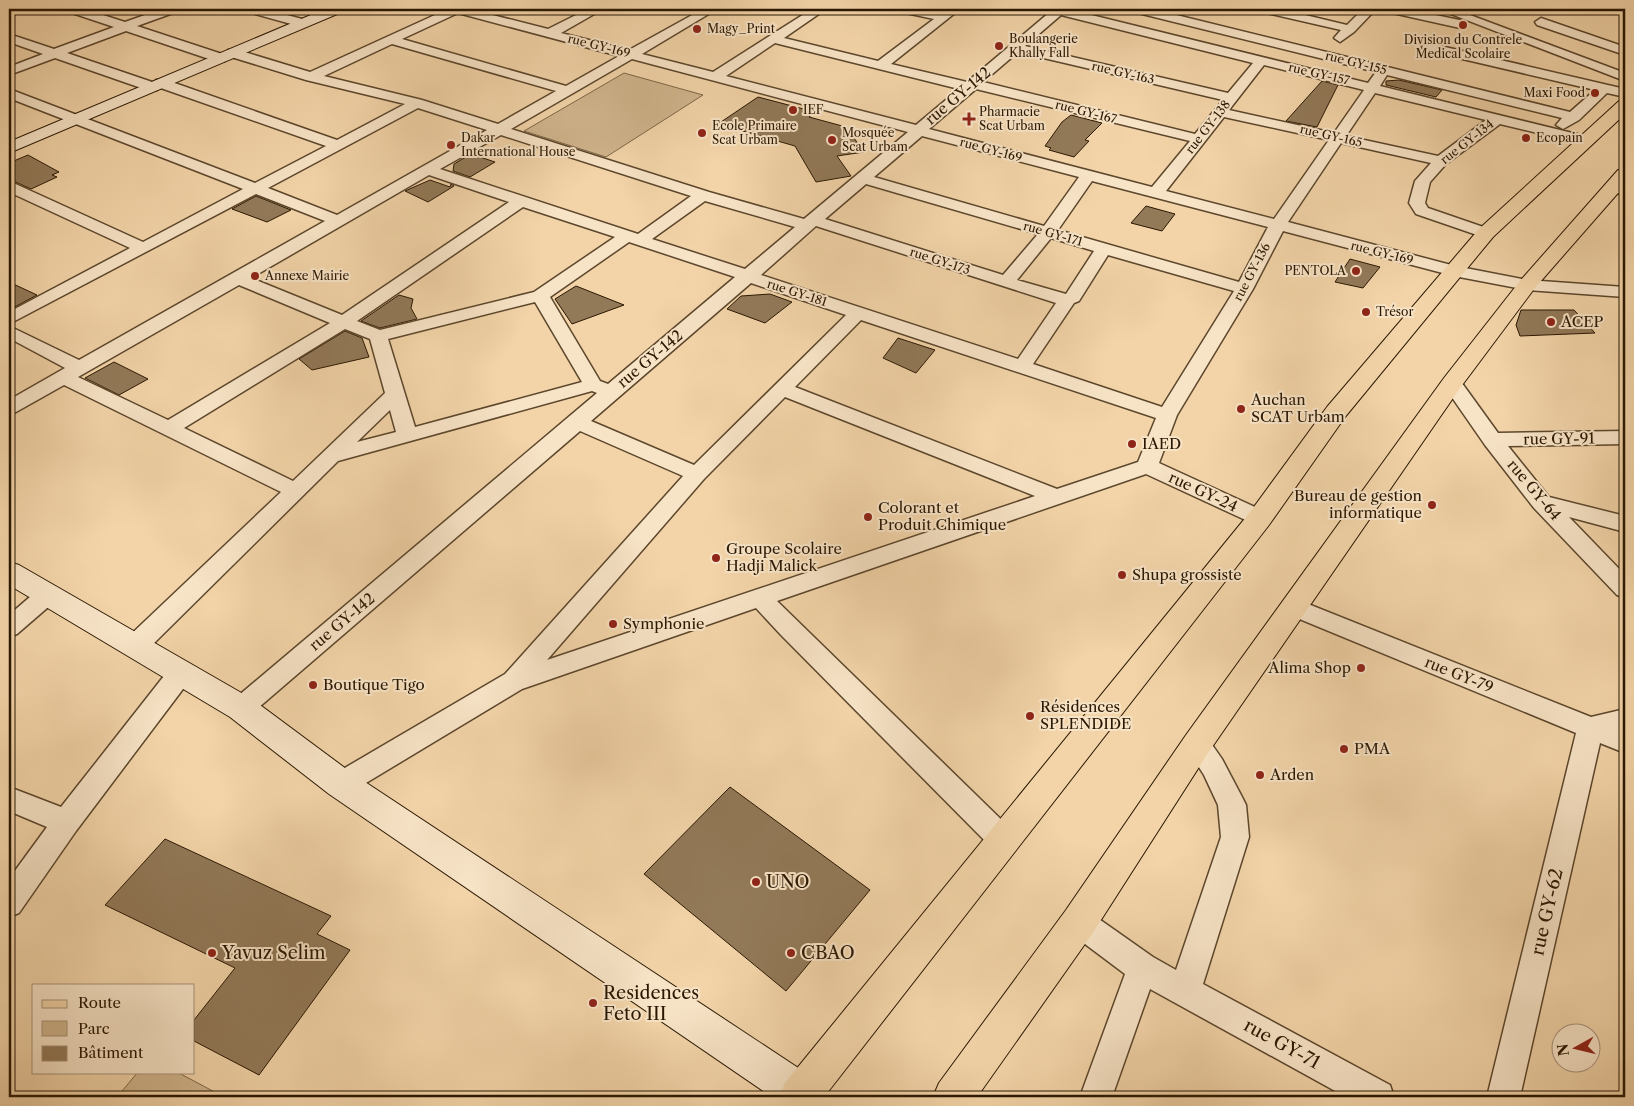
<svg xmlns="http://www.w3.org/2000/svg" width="1634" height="1106" viewBox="0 0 1634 1106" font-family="'Libre Caslon Text',serif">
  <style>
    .green { fill: #d0b48c; stroke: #7d6647 }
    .building { fill: #927958; stroke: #2a1702 }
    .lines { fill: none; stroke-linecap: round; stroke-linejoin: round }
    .street-casing { stroke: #5c462c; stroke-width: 3 }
    .secondary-casing { stroke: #2a1702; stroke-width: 2 }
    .primary-casing { stroke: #2a1702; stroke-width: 2 }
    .street { fill: #f7e3c6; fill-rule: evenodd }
    .secondary { fill: #f7e3c6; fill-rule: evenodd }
    .primary { fill: #f2d4a8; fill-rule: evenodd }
    .poi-dot { fill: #8f2418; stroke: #f7e3c6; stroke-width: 2 }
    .labels { text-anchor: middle; stroke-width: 4; stroke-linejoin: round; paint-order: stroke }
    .far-poi-label { font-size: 12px; fill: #2a1702; stroke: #f7e3c6; text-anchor: start }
    .far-street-label { font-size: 12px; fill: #2a1702; stroke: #f7e3c6 }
    .street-label { font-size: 15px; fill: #2a1702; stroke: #f7e3c6 }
    .poi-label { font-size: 15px; fill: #2a1702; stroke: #f7e3c6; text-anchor: start }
    .near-poi-label { font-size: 18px; fill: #2a1702; stroke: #f7e3c6; text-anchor: start }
    .near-street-label { font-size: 18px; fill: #2a1702; stroke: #f7e3c6 }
  </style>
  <rect width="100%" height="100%" fill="#f2d4a8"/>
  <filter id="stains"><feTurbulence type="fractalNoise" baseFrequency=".004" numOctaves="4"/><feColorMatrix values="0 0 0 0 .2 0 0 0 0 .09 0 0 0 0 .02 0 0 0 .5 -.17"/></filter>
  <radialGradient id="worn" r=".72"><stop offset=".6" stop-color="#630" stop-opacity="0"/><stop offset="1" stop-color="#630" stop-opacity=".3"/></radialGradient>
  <g class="green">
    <polygon points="624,73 703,95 606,157 524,131"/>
    <polygon points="138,1072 177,1072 224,1097 117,1097"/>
  </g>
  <g class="building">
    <polygon points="1399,80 1442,90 1436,97 1386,85 1386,81"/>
    <polygon points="1322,81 1338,85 1317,127 1286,121"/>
    <polygon points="758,97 815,112 809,117 846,127 864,152 837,156 851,176 816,182 795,146 718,124"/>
    <polygon points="1071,115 1102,123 1085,140 1089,141 1074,157 1049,150 1051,148 1045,146 1062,122"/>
    <polygon points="471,154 495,162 470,177 453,171 454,164"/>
    <polygon points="28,155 59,172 52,175 57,177 31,189 9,179 9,163"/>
    <polygon points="430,180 450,187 451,184 454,186 428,202 405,191"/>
    <polygon points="256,196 291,210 267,222 232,209"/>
    <polygon points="1146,206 1175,214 1162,231 1131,223"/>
    <polygon points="1350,259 1380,267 1363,288 1335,282"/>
    <polygon points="9,282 37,295 9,310"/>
    <polygon points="576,286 624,305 572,324 555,299"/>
    <polygon points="770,294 792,302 765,323 727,309 741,296"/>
    <polygon points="399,295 413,299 411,308 417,319 380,328 361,321"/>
    <polygon points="1521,310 1574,310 1595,333 1520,336 1516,325"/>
    <polygon points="345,331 362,338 369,357 312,370 299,359"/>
    <polygon points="898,338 935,350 916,373 883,358"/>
    <polygon points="114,362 148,379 119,395 85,378"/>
    <polygon points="730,787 870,890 786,991 644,874"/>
    <polygon points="165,839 331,916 317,934 350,950 259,1075 194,1041 194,1020 235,968 105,905"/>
  </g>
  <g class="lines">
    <g class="street-casing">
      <g id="street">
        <path d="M67 9H84L125 22 162 9H178L176 12 137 26 225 55 226 58 225 61H215L126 31 67 53 155 83 156 80H166L337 140 405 104 306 80 228 56 227 53 228 50H238L310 72 448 9H469L548 29 588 9H603L561 33 629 50 703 9H717L642 54 713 72 812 9H826L784 38 878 61 934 19 901 12 899 9H921L941 13 947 9H960L891 64 967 82 1050 12 1045 9H1067L1368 83 1376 72 1134 12 1132 9H1152L1570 112 1595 90 1424 50 1422 47 1424 44 1428 43 1625 89V97L1607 93 1579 120 1563 129 1556 125 1562 118 1387 75 1380 86 1593 138 1595 141 1588 145 1500 124 1446 164 1430 182 1425 203 1428 208 1492 230 1494 233 1492 236H1480L1416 214 1409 203 1415 181 1431 163 1341 143 1288 222 1455 266 1527 280 1625 287V297L1527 290 1454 276 1283 231 1253 289 1177 415 1159 463 1268 513 1271 518 1268 523 1260 526 1252 523 1146 474 777 601 1014 832 1018 841 1014 850 1004 854 994 850 781 635 756 608 522 689 351 792 341 796 331 792 328 784 331 776 505 674 683 476 580 431 250 715 241 718 232 715 228 708 232 701 597 393 592 391 338 461 144 653 135 655 126 653 123 646 126 639 281 492 64 385 16 412 9 414V400L65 368 9 338V326L79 360 325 221 256 194 9 324V312L130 248 9 192V181L143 242 243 189 9 98V89L255 183 326 146 158 87 157 90H147L55 58 9 75V67L43 54 9 42V34L54 49 114 27 69 12ZM458 13 619 56 566 86 402 39ZM1061 15 1253 63 1228 93 1025 46ZM775 43 959 89 916 125 726 76ZM392 44 556 91 498 124 422 100 324 76ZM1018 52 1223 100 1195 134 983 82ZM632 59 908 132 804 219 709 192 511 129ZM1264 65 1364 90 1334 133 1229 110ZM976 89 1190 141 1152 187 929 129ZM1375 93 1486 120 1438 156 1346 136ZM418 108 487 130 337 215 268 188ZM1224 117 1329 140 1274 219 1166 191ZM501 135 691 196 638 234 440 169ZM922 136 1079 177 1044 226 874 177ZM429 175 509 202 342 315 251 278ZM1092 181 1268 227 1239 282 1058 230ZM866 184 1038 234 1003 275 825 219ZM705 201 795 227 745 269 652 239ZM523 207 615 237 534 292 380 330 357 321ZM816 226 1056 303 1018 359 761 275ZM1051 238 1094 251 1066 294 1017 280ZM629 242 735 277 608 384 600 381 550 297ZM1108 255 1234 291 1162 407 1033 364 1074 303 1079 301ZM751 283 846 315 694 465 591 421ZM239 285 330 323 168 420 78 377ZM535 302 582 382 415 427 388 339ZM861 320 1156 418 1138 462 1057 489 795 387ZM345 329 370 339 385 393 293 481 184 428ZM785 397 1035 496 547 660 704 479ZM390 410 396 432 357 442Z"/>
        <polygon points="246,9 264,9 306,20 308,23 302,27 248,12"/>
        <polygon points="1260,9 1280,9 1347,25 1363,9 1376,9 1354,32 1340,42 1334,38 1341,30 1262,12"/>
        <polygon points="1386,9 1407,9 1464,21 1466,24 1460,28 1388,12"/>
        <polygon points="1438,9 1454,9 1625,73 1625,81"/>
        <polygon points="1541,18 1625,47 1625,55 1537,25 1535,22"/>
        <polygon points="1613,181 1625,186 1625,196 1608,189 1605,186"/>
        <polygon points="1452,377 1459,379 1498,433 1625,431 1625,444 1508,446 1549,497 1625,516 1625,532 1569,517 1625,575 1625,598 1617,595 1534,508 1485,445 1442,383 1445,379"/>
        <polygon points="46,587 54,590 58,596 54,602 17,634 9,637 9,615 38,590"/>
        <polygon points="1293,598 1591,717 1625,709 1625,753 1600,743 1520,1097 1487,1097 1576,733 1285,613 1281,607 1285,601"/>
        <polygon points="180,664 189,667 192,674 189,681 76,831 19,913 9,917 9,879 47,827 9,811 9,787 61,807 171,667"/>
        <polygon points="1197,733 1206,736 1222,759 1242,797 1246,805 1249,837 1203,984 1390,1085 1394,1097 1346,1097 1150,989 1112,1097 1080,1097 1125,974 1069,932 1064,922 1069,912 1079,908 1089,912 1153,957 1176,970 1221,837 1218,805 1204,775 1184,744 1188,736"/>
      </g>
    </g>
    <g class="secondary-casing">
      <g id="secondary">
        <polygon points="325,9 344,9 342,12 9,153 9,142"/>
        <polygon points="9,562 19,565 252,699 353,774 815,1079 821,1093 819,1097 772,1097 329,794 230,717 9,585"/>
      </g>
    </g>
    <g class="primary-casing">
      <g id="primary">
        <polygon points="1625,100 1625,114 1493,237 1345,417 1269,525 824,1097 779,1097 785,1083 1251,511 1327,407 1479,229 1619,101"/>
        <polygon points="1625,169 1625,185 1534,289 1460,388 1208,753 1092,934 977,1097 933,1097 939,1083 1066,910 1186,735 1444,378 1520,281 1618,170"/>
      </g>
    </g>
    <use href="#street" class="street"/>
    <use href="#secondary" class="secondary"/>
    <use href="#primary" class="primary"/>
  </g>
  <g class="poi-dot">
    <circle cx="1463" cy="25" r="5"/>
    <circle cx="697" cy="29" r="5"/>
    <circle cx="999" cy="46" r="5"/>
    <circle cx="1595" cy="93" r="5"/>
    <circle cx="793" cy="110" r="5"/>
    <path d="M966.5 111.5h5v5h5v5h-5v5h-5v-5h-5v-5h5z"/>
    <circle cx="702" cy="133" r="5"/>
    <circle cx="1526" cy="138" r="5"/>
    <circle cx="832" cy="140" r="5"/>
    <circle cx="451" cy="145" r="5"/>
    <circle cx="1356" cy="271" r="5"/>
    <circle cx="255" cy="276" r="5"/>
    <circle cx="1366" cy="312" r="5"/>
    <circle cx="1551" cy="322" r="5"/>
    <circle cx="1241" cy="409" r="5"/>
    <circle cx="1132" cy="444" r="5"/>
    <circle cx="1432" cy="505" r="5"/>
    <circle cx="868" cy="517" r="5"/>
    <circle cx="716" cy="558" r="5"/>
    <circle cx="1122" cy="575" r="5"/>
    <circle cx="613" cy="624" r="5"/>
    <circle cx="1361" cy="668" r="5"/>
    <circle cx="313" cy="685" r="5"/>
    <circle cx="1030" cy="716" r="5"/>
    <circle cx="1344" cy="749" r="5"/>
    <circle cx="1260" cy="775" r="5"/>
    <circle cx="756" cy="882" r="5"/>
    <circle cx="212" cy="953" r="5"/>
    <circle cx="791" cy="953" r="5"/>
    <circle cx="593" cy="1003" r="5"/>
  </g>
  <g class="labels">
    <g class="far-poi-label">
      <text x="707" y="33">Magy_Print</text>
      <text x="1009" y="43">Boulangerie<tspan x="1009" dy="14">Khally Fall</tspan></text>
      <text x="1463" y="44" text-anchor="middle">Division du Contrele<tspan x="1463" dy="14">Medical Scolaire</tspan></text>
      <text x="1585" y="97" text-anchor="end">Maxi Food</text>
      <text x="803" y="114">IEF</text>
      <text x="979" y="116">Pharmacie<tspan x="979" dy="14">Scat Urbam</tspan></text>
      <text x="712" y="130">Ecole Primaire<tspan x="712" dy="14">Scat Urbam</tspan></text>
      <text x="842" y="137">Mosquée<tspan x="842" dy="14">Scat Urbam</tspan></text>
      <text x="461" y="142">Dakar<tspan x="461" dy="14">International House</tspan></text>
      <text x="1536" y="142">Ecopain</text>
      <text x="1346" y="275" text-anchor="end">PENTOLA</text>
      <text x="265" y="280">Annexe Mairie</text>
      <text x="1376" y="316">Trésor</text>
    </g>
    <g class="far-street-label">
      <text transform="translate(599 46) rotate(14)" y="4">rue GY-169</text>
      <text transform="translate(1356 63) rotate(14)" y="4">rue GY-155</text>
      <text transform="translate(1123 73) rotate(13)" y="4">rue GY-163</text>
      <text transform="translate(1319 74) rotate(13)" y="4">rue GY-157</text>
      <text transform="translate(1086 112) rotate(14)" y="4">rue GY-167</text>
      <text transform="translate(1208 127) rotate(-52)" y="4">rue GY-138</text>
      <text transform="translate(1331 136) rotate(13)" y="4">rue GY-165</text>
      <text transform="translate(1467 142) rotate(-38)" y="4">rue GY-134</text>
      <text transform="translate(991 150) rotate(15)" y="4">rue GY-169</text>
      <text transform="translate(1053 234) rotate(16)" y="4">rue GY-171</text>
      <text transform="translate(1382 253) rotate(14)" y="4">rue GY-169</text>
      <text transform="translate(940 261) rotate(18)" y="4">rue GY-173</text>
      <text transform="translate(1252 272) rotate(-62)" y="4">rue GY-136</text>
      <text transform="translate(797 293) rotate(18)" y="4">rue GY-181</text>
    </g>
    <g class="street-label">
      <text transform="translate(958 96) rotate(-40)" y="5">rue GY-142</text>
      <text transform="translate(650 359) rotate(-40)" y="5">rue GY-142</text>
      <text transform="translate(1559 439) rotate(-1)" y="5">rue GY-91</text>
      <text transform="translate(1534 490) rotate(50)" y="5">rue GY-64</text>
      <text transform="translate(1203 492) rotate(25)" y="5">rue GY-24</text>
      <text transform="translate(342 622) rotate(-40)" y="5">rue GY-142</text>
      <text transform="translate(1459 675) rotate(22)" y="5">rue GY-79</text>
    </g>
    <g class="poi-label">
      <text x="1561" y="327">ACEP</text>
      <text x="1251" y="405">Auchan<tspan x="1251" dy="17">SCAT Urbam</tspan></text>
      <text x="1142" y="449">IAED</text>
      <text x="1422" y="501" text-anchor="end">Bureau de gestion<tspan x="1422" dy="17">informatique</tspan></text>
      <text x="878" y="513">Colorant et<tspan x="878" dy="17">Produit Chimique</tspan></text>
      <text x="726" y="554">Groupe Scolaire<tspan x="726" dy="17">Hadji Malick</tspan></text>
      <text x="1132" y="580">Shupa grossiste</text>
      <text x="623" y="629">Symphonie</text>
      <text x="1351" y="673" text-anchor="end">Alima Shop</text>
      <text x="323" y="690">Boutique Tigo</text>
      <text x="1040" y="712">Résidences<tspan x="1040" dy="17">SPLENDIDE</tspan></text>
      <text x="1354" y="754">PMA</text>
      <text x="1270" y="780">Arden</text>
    </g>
    <g class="near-poi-label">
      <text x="766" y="888">UNO</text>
      <text x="222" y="959">Yavuz Selim</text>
      <text x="801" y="959">CBAO</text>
      <text x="603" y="999">Residences<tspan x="603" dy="21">Feto III</tspan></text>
    </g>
    <g class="near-street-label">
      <text transform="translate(1547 912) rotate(-77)" y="6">rue GY-62</text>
      <text transform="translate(1282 1044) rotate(29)" y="6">rue GY-71</text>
    </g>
  </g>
  <rect width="1634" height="1106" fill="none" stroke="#f2d4a8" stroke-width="30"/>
  <rect x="10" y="10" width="1614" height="1086" fill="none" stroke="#2a1702" stroke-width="2.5"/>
  <rect x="15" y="15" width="1604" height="1076" fill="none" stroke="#2a1702"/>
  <rect x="32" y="984" width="162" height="90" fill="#f7e3c6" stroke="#a59178"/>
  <rect x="42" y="1000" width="25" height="8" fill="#f2d4a8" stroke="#a59178"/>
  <text x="78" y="1008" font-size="15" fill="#2a1702">Route</text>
  <rect x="42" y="1021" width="25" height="15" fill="#d0b48c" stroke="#a59178"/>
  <text x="78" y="1034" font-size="15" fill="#2a1702">Parc</text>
  <rect x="42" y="1046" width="25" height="15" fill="#927958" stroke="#a59178"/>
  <text x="78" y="1058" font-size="15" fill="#2a1702">Bâtiment</text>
  <g transform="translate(1576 1048) rotate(262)"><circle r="24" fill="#f7e3c6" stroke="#a59178"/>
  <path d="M0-4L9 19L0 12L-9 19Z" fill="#8f2418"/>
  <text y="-8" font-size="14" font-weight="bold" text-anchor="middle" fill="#2a1702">N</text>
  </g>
  <rect width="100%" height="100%" filter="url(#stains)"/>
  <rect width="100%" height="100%" fill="url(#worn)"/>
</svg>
